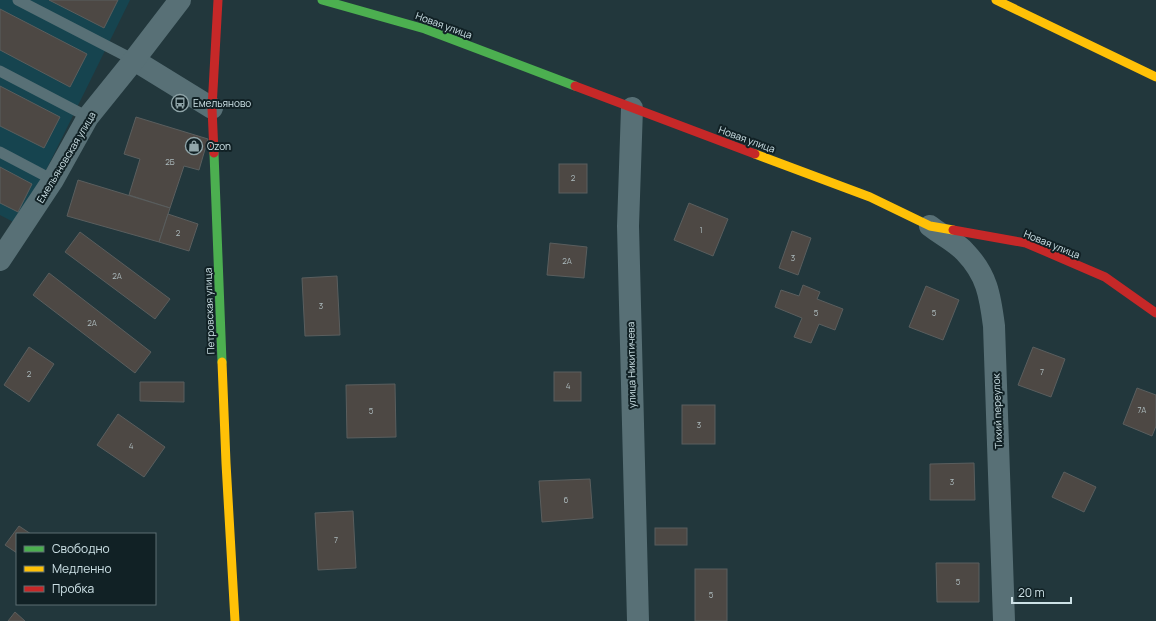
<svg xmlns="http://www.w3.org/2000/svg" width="1156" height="621" viewBox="0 0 1156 621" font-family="Manrope,sans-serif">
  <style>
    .built { fill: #16444f }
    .building { fill: #4d4844; stroke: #5a5e5e }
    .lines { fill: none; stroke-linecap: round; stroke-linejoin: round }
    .lane { stroke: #587076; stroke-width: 11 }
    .street { stroke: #587076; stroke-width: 22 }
    .fast { stroke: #4caf50; stroke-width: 9 }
    .slow { stroke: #ffc107; stroke-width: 9 }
    .jam { stroke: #c62828; stroke-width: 9 }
    .labels { text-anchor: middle; stroke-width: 4; stroke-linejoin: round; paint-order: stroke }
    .number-label { font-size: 8px; fill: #adbbbe }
    .street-label { font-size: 10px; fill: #cde1e6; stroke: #112125 }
    .poi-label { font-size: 10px; fill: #cde1e6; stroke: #112125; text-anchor: start }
  </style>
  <rect width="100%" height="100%" fill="#22373c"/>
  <polygon class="built" points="0,0 130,0 19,225 0,215"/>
  <g class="building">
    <polygon points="49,0 118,0 104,28"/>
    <polygon points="0,9 87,54 70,87 0,50"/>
    <polygon points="0,86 60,117 44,148 0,126"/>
    <polygon points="136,117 208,139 199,170 184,166 170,208 129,195 140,159 124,154"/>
    <rect x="559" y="164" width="28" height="29"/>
    <polygon points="0,167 32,184 18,212 0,203"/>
    <polygon points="78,180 170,208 159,242 67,216"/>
    <polygon points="689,203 728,219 713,256 674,240"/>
    <polygon points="168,214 198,224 189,251 159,242"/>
    <polygon points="792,231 811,238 798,275 779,268"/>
    <polygon points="80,232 170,299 155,319 65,252"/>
    <polygon points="550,243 587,247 584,278 547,275"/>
    <polygon points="49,273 151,352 135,373 33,295"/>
    <polygon points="337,276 340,335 305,336 302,278"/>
    <polygon points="803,285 820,292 817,299 843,309 835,330 819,324 811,343 794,337 802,318 775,307 781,290 799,296"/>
    <polygon points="926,286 959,300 943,340 909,327"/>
    <polygon points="29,347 54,364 29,402 4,385"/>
    <polygon points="1033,347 1065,359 1051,397 1018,385"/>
    <rect x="554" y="372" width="27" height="29"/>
    <polygon points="140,382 184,382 184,402 140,401"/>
    <polygon points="395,384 396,437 347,438 346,385"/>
    <polygon points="1137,388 1156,395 1156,426 1152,436 1123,424"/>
    <rect x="682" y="405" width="33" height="39"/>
    <polygon points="118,414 165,447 144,477 97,445"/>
    <polygon points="974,463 975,500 930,500 930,464"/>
    <polygon points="1064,472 1096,487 1084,512 1052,497"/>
    <polygon points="590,479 593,518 542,522 539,481"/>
    <polygon points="353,511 356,568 318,570 315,513"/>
    <polygon points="19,526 31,534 17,534 17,553 5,545"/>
    <rect x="655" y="528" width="32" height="17"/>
    <polygon points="936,563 979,563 979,602 937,602"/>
    <rect x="695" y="569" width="32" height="52"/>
    <polygon points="15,612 25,621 8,621"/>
  </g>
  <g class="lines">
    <g class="lane">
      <polyline points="18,0 134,60"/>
      <polyline points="0,71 88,117"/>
      <polyline points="0,152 53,180"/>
    </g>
    <g class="street">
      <polyline points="134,60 212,108"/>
      <polyline points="632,108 628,226 638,621"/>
      <path d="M930 226C940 234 956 242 965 252 987 275 990 295 994 326L1004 621"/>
      <polyline points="0,260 53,180 88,117 134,60 180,0"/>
    </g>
    <g class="fast">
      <polyline points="322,0 425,29 575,86"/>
      <polyline points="214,153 222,362"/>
    </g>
    <g class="slow">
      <polyline points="996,0 1156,77"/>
      <polyline points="755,154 870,197 930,226 953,230"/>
      <polyline points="222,362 226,463 235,621"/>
    </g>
    <g class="jam">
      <polyline points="575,86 755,154"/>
      <polyline points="214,153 212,108 218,0"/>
      <polyline points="953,230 1026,243 1105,277 1156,313"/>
    </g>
  </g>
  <defs>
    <g id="bus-ring" transform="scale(0.9)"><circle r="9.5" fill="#112125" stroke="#91a6aa" stroke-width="1.5"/><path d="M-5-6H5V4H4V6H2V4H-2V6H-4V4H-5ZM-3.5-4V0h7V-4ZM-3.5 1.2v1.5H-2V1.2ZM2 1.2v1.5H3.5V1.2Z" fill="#91a6aa"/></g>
    <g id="shop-ring" transform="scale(0.9)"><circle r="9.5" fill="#112125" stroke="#91a6aa" stroke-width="1.5"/><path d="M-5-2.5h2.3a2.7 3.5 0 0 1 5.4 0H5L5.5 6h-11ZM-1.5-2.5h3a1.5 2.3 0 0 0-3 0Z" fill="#91a6aa"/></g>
  </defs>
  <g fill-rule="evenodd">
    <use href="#bus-ring" x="180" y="103"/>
    <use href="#shop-ring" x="194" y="146"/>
  </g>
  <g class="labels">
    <g class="number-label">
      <text x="170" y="165">2Б</text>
      <text x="573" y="181">2</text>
      <text x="701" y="233">1</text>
      <text x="178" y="236">2</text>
      <text x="793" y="261">3</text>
      <text x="567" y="264">2А</text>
      <text x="117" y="279">2А</text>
      <text x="321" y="309">3</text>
      <text x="816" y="316">5</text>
      <text x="934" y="316">5</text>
      <text x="92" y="326">2А</text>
      <text x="1042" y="375">7</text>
      <text x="29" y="377">2</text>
      <text x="568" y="389">4</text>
      <text x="1142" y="413">7А</text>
      <text x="371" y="414">5</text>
      <text x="699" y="428">3</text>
      <text x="131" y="449">4</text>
      <text x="952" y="485">3</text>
      <text x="566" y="503">6</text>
      <text x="336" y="543">7</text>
      <text x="958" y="585">5</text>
      <text x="711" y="598">5</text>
    </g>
    <g class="street-label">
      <text transform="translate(444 25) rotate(20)" y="4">Новая улица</text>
      <text transform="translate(747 139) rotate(20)" y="4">Новая улица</text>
      <text transform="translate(66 157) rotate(-59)" y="4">Емельяновская улица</text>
      <text transform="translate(1052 244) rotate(22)" y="4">Новая улица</text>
      <text transform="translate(209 311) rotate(-92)" y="4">Петровская улица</text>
      <text transform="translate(631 365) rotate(-91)" y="4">улица Никитичева</text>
      <text transform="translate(997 411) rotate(-92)" y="4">Тихий переулок</text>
    </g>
    <g class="poi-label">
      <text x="193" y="107">Емельяново</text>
      <text x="207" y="150">Ozon</text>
    </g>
  </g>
  <rect x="16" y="533" width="140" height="72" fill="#112125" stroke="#5c6e72"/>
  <rect x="24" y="546" width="20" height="6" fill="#4caf50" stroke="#5c6e72"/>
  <text x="52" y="553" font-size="12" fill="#cde1e6">Свободно</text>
  <rect x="24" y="566" width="20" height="6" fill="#ffc107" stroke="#5c6e72"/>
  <text x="52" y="573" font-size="12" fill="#cde1e6">Медленно</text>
  <rect x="24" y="586" width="20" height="6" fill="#c62828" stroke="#5c6e72"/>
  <text x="52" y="593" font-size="12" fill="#cde1e6">Пробка</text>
  <path d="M1012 597v6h59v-6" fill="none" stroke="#cde1e6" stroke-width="2"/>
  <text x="1018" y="597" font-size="12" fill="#cde1e6" stroke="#112125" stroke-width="3" paint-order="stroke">20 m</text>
</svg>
